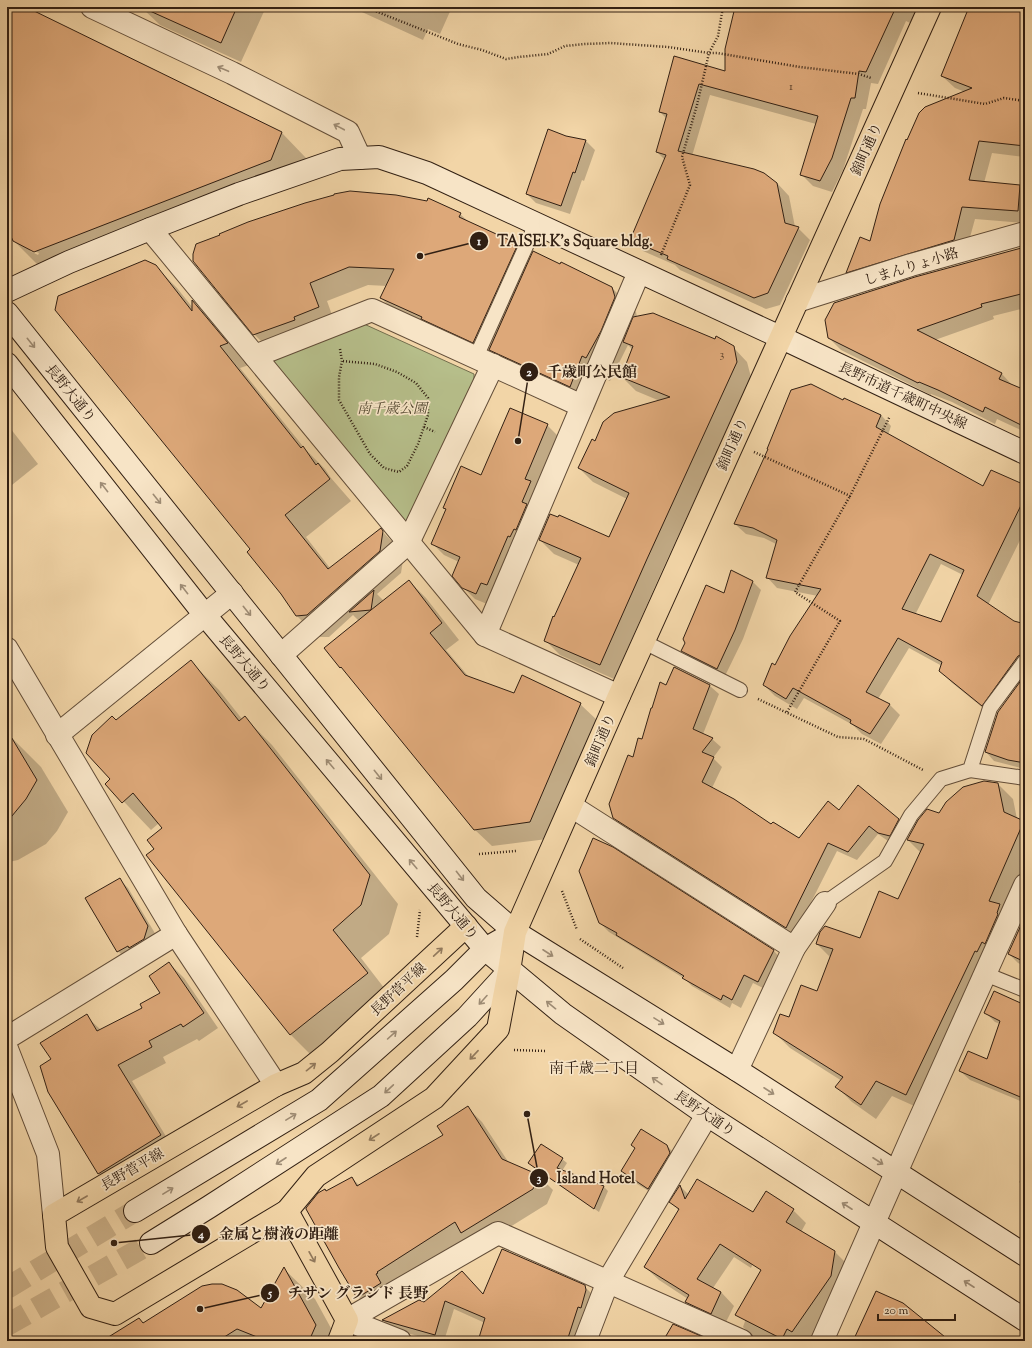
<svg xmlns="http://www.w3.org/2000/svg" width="1032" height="1348" viewBox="0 0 1032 1348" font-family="'Sorts Mill Goudy','Noto Serif JP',serif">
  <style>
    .green { fill: #b6be8a; stroke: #746f4e }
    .shadow { fill: #0003; fill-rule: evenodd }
    .building { fill: #dda879; stroke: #322013; fill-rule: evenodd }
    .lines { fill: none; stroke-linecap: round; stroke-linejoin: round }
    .secondary-tunnel { stroke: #ccb189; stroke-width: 22; stroke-dasharray: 22 11; stroke-linecap: butt }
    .lane-casing { stroke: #624d38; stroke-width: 16 }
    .street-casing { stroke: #624d38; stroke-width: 24 }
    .secondary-casing { stroke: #322013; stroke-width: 24 }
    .primary-casing { stroke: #322013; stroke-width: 24 }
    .path { stroke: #322013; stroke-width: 2.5; stroke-dasharray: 1 2; stroke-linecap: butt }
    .lane { stroke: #f7e4c6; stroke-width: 14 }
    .street { stroke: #f7e4c6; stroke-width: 22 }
    .secondary { stroke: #f7e4c6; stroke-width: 22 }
    .primary { stroke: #f2d5a7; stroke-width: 22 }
    .oneway { stroke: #9e8c75 }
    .oneway2 { stroke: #927a5d }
    .labels { text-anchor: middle; stroke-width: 3.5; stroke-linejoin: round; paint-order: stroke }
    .number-label { font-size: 12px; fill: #5d422c }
    .street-label { font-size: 14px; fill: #322013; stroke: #f7e4c6 }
    .park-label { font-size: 14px; font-style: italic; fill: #534831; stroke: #f7e4c6 }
    .neighbourhood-label { font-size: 15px; fill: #322013; stroke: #f7e4c6 }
    .leader { fill: none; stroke: #322013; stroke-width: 1.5 }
    .callout-dot { fill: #322013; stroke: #f7e4c6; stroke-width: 1.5 }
    .mark-label { font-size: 12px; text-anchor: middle; font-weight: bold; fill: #fff }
    .callout-label { font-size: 15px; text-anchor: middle; font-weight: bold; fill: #322013; stroke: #f7e4c6; stroke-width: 3.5; stroke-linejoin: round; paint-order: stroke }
  </style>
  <rect width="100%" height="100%" fill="#f2d5a7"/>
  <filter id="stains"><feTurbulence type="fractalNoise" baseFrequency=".005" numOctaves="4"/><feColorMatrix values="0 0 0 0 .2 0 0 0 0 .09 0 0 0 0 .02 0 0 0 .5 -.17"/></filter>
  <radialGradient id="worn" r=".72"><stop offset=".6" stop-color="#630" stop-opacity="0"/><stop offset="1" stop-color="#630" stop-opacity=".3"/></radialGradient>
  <polygon class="green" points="364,324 474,374 474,389 412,521 400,523 273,366 275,357"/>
  <g class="shadow">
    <path d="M7 7H23L282 133 306 158 296 184 59 276 38 265 13 240 7 224ZM30 249 39 253 38 255 30 251Z"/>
    <polygon points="141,7 266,7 241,62 160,25"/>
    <polygon points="351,7 452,7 440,34 428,29 423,40"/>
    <polygon points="736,7 918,7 912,24 906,21 878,84 871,83 866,109 863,109 843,170 832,192 813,186 801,174 816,124 710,95 692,156 777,183 789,196 795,227 798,228 810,240 780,305 766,309 680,270 675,265 643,251 631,239 665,160 657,152 667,119 660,112 674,58 726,72"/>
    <polygon points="969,7 1025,7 1025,157 992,153 984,183 1020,186 1025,191 1025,223 975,219 966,252 859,284 847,272 871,243 965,92 955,88 942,76"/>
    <polygon points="566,137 586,141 595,150 584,181 582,180 570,214 536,203 527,194"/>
    <polygon points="460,214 470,223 517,245 531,259 612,288 636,312 637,317 733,347 747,362 751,377 661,573 614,679 560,655 545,640 579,565 554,554 540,540 609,538 627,499 593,482 579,468 595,442 660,401 636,391 622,377 633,350 628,345 610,381 606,379 594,410 514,373 494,354 491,360 399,316 381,298 387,286 368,285 327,301 336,326 272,352 254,334 194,261"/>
    <polygon points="1025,248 1025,308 993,316 994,319 935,340 1002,374 1013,386 1025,390 1025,432 997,419 995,424 952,402 931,394 931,395 841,350 829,338"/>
    <polygon points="155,266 177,288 193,308 193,302 214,322 249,365 240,368 306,450 325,469 331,478 351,501 306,537 330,568 381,530 404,554 401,573 377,594 384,601 409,581 426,598 459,640 446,650 469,677 514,695 580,704 598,721 547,839 492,846 474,829 349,675 326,648 359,621 353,615 329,637 318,637 297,616 252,549"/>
    <path d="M844 401 881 415 891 426 888 435 983 487 1025 486V530L988 605 1014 622 1025 625V672L993 716 951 682 941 671 942 666 909 648 878 699 890 705 900 715 881 744 862 734 853 725 804 698 797 709 775 696 764 685 818 596 777 588 767 577 776 544 764 538 746 534 735 524ZM941 564 963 575 942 624 915 615Z"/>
    <polygon points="7,424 38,464 7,489"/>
    <polygon points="547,425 558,436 487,604 475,599 463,587 459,562 444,555 433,544 447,510 444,508"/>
    <polygon points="732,571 753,582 761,590 743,639 725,676 691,659 683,651 725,594"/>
    <polygon points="191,662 219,690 242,719 244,717 272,745 398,904 389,934 361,958 395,1002 319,1063 291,1035 148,855 155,849 163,828 159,823 151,830 107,784 112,779 116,721"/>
    <polygon points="675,668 710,686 719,694 703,734 712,739 721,747 713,758 722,767 712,788 771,826 799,840 839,811 899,819 907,828 898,844 888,841 878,834 857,860 837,851 794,936 623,827 614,818 634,758 642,741 653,710 667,687"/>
    <polygon points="1025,676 1025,769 994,761 986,752"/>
    <polygon points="9,735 41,767 68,812 57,831 46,844 18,860 9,862 7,862 7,736"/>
    <polygon points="998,784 1013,799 1017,819 1025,823 1025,869 921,1109 892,1096 876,1119 852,1102 837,1087 842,1081 790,1048 774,1032 817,992 831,958 817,944 860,940 899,900 921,853 908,840 940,814 947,802 964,788"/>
    <polygon points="612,848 774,951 782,960 767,990 753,983 741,1008 732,1003 730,1008 692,986 685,979 609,932 600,923"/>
    <polygon points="119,879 128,888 156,935 127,960 118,951"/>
    <polygon points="1025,926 1025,966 1018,963 1009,954"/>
    <polygon points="169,963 184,978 218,1028 199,1041 197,1039 163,1057 166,1063 132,1081 175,1151 114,1189 99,1174 49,1092 52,1060 86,1016 101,1030 143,1008 162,993"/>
    <polygon points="1025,1006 1025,1103 970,1080 960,1071 988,1060 1000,1024 995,1022 986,1013"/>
    <polygon points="467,1107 482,1122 509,1163 538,1175 553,1190 547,1204 373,1312 358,1297 327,1192 352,1178 359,1185 445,1135"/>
    <polygon points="541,1145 562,1159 567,1163 562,1171 604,1187 608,1191 599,1212 533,1167 529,1163"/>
    <polygon points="667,1146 676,1155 658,1197 631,1180 622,1171"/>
    <polygon points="1025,1172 1025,1188 1019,1182"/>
    <polygon points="680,1186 689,1195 753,1214 793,1210 806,1223 801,1232 835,1252 848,1265 844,1289 808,1341 755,1341 755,1339 743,1327 769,1254 759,1250 751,1268 734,1257 713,1288 721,1292 734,1306 724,1326 699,1315 686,1302 688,1299 659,1280 645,1267 679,1211 671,1202"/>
    <polygon points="284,1269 315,1299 338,1341 104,1341 143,1324 262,1309"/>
    <polygon points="584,1286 593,1295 579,1341 479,1341 485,1323 454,1309 444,1341 436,1341 392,1329 384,1321 419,1301 424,1303 483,1295"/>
    <polygon points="964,1336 973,1341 961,1341"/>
    <polygon points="700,1337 704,1341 669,1341"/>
  </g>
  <g class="building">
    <polygon points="7,7 26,7 282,132 271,160 34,252 13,241 7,227"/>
    <polygon points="141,7 237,7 221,43"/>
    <polygon points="735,7 896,7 866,72 859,71 855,98 851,98 832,158 820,181 800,175 818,116 699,84 678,151 754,169 764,173 777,183 785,223 799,227 768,293 754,298 667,259 668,256 630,240 666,155 656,152 667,114 659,112 674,56 725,71 725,49"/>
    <polygon points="969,7 1025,7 1025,146 979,141 969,180 1020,185 1018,211 962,207 954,240 846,273 860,237 870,241 880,204 906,139 907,140 919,113 925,107 972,88 941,76"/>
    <polygon points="548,129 566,136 586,140 575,173 573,172 561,206 526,194"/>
    <polygon points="350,191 396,195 427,201 428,198 461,213 459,217 518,244 473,343 421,319 422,317 380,298 394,269 349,267 310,283 319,307 294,317 295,320 253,335 193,261 193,254 196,244 220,235 219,234 248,222 305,203 334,195 334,194"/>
    <polygon points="1025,247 1025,293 981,304 982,307 917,330 1002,373 999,379 1025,390 1025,427 985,407 983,412 938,390 919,382 918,383 828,338 825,320 834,303 915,277"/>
    <polygon points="533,251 560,264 561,262 612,287 615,297 601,331 586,358 582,356 570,387 489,350"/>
    <polygon points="145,260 156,265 192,311 192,300 228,343 220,346 301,448 303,446 316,465 318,463 330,479 285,515 328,569 381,528 383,531 380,551 307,615 296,616 281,594 247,552 250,549 55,310 58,296"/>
    <polygon points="653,313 715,339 716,336 734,346 737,362 647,559 600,665 544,641 553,616 554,617 581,558 539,540 550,514 558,517 559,515 609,537 629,493 578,468 592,439 595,441 603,422 614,413 670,397 621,377 633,346 623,342 633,317"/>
    <path d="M811 384 843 400 844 398 881 415 876 427 983 486 991 470 1025 485V497L977 596 1014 621 1025 624V653L1018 656 982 706 939 671 942 662 898 638 866 692 890 704 870 734 850 723 851 720 793 688 786 699 763 685 772 663 775 665 790 636 821 589 766 578 777 540 753 528 734 524 768 449H767L791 390ZM930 554 964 570 941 622 902 609Z"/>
    <polygon points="510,408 548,424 525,479 531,481 522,502 527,504 516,530 514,529 510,537 508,536 487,585 481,583 476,594 462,588 452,576 460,557 431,544 446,509 443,508 461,466 481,475"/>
    <polygon points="731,570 753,581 735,630 717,669 681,651 685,643 683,639 706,585 724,593"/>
    <polygon points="409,580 442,623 430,633 465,675 514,693 522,675 581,703 530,822 474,830 341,667 340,668 324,648 371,610 349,612 374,590 371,610"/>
    <polygon points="191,660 239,721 245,716 370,875 361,905 333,930 368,973 290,1035 146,855 154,849 147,840 162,828 133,793 122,803 105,784 110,779 86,753 92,735 112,716 116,720"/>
    <polygon points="674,667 710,685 693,729 713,738 702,752 714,757 702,782 734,799 771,824 773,822 799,838 828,801 839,810 858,785 899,819 890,836 878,833 869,826 848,852 828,843 786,928 613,818 609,804 628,755 633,757 638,738 642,739 651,708 652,708 660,682 666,685"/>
    <polygon points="1025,675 1025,763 1008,760 985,752 998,712"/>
    <polygon points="7,730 37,780 26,799 7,822"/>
    <polygon points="984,781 998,783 1004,812 1024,821 989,901 1000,904 997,913 998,914 985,944 982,942 977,952 975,951 906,1095 876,1081 861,1105 835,1087 843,1077 773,1033 780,1014 789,1017 801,985 817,991 833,949 816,944 820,932 825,926 860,938 879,891 898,899 924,844 907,840 918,820 927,809 939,813 946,802 963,787"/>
    <polygon points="593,838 613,847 774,950 758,982 744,975 732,1000 723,995 721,1000 682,978 684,976 616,935 617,933 599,923 579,871"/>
    <polygon points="120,878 148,926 144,939 129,948 128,946 117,952 85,898"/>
    <polygon points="1022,923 1025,925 1025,962 1008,954"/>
    <polygon points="169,962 204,1013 183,1027 181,1024 149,1041 152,1047 118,1065 161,1135 98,1174 48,1092 40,1066 51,1059 40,1043 87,1014 97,1031 142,1008 140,1004 160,993 149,976"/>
    <polygon points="994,991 1025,1005 1025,1099 959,1071 968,1051 987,1059 1000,1021 984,1013"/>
    <polygon points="468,1106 502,1159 539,1175 533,1189 461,1233 455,1222 377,1272 378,1273 376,1274 381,1283 357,1298 339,1268 306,1209 306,1208 318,1193 325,1189 326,1191 352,1177 357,1186 443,1135 437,1126"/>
    <polygon points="641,1129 667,1145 670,1153 648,1189 621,1171 635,1148 631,1145"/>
    <polygon points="541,1144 563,1158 557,1168 604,1186 594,1209 528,1163"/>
    <polygon points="697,1179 753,1212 766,1191 794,1209 786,1222 835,1251 831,1276 792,1332 787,1329 782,1339 735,1315 761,1270 720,1244 697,1279 721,1292 711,1314 685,1302 689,1295 644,1267 679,1209 669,1202 680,1185 685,1199"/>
    <polygon points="502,1249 585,1285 586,1290 581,1308 578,1307 567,1341 478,1341 485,1318 445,1301 435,1335 382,1320 419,1300 424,1302 462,1271 483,1294"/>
    <polygon points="284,1267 316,1325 309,1341 267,1341 237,1329 218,1341 102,1341 139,1318 143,1323 202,1286 212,1284 222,1284 237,1290 261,1308"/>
    <polygon points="876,1291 903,1303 950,1341 853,1341"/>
    <polygon points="673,1324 701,1336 699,1341 663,1341"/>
  </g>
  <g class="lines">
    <g class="secondary-tunnel">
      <polyline points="7,1288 135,1211"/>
      <polyline points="7,1325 151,1243"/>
    </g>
    <g class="lane-casing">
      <g id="lane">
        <polyline points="476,357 536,224"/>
        <polyline points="644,642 740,690"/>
        <polyline points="970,770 1025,778"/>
        <polyline points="825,903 885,861 911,815 941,779 970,770 990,708 1025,661"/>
        <polyline points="985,974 1025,990"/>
      </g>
    </g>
    <g class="street-casing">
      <g id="street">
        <polyline points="92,7 232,73 348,132 360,158"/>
        <polyline points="150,229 485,635 619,696"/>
        <polyline points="797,301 911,265 1025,233"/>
        <polyline points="255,356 372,310 582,406"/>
        <polyline points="485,635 639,272"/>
        <polyline points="7,649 176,934 276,1085"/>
        <polyline points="281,655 408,543 493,365"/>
        <polyline points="57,735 232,593"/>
        <polyline points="571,806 794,948"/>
        <polyline points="7,1038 176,934"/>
        <polyline points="7,1049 48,1154 54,1215"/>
        <polyline points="737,1070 794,948 825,903"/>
        <polyline points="347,1320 498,1233 742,1341"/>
        <polyline points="347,1320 400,1341"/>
        <polyline points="585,1341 608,1281 707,1115"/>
        <polyline points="822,1341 910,1141 1025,885"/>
      </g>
    </g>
    <g class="secondary-casing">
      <g id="secondary">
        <polyline points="7,291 69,262 150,229 239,194 340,159 379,157 427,173 780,337 1025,453"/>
        <polyline points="7,313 476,898 515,932 737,1070 1025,1255"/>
        <polyline points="7,364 204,614 485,949 563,1014 707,1115 1025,1320"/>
        <polyline points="135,1211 319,1100 454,980 485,949 515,932"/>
        <polyline points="151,1243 209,1207 381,1096 467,1017 509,971"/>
      </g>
    </g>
    <g class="primary-casing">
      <g id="primary">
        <polyline points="466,926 330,1052 304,1073 276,1085 54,1215 57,1247 91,1307 115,1314 287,1211 316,1176 434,1098 498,1029 509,971 515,932 619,696 930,7"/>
        <polyline points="287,1211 347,1320 339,1341"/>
      </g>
    </g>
    <g class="path">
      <polyline points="365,7 458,44 482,50 506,59 519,57 548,54 565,46 585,44 610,43 668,47 709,53 717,53 800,67 859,74 871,78"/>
      <polyline points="918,93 985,104 1004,98 1025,101"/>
      <polyline points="661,255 690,185 682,157 697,105 709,53 718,36 723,7"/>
      <polyline points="340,349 342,361 339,377 339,400 370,454 384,468 399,472 407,466 418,444 428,415 428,398 416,383 397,372 375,364 342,361"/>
      <polyline points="424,427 435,432"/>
      <polyline points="754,452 850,496 890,416"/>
      <polyline points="758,699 838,737 864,739 923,770"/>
      <polyline points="787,712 840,621 795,592 850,496"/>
      <polyline points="479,854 516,851"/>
      <polyline points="562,891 577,930"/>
      <polyline points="417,937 420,910"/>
      <polyline points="580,939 623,968"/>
      <polyline points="514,1050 546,1051"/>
    </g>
    <use href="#lane" class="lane"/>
    <use href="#street" class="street"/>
    <use href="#secondary" class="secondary"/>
    <use href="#primary" class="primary"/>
  </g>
  <defs><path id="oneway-shaft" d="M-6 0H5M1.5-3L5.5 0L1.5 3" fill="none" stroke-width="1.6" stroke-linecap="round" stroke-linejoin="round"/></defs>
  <g class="oneway">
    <use href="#oneway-shaft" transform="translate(223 69) rotate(-157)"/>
    <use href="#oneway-shaft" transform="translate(339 127) rotate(-152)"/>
    <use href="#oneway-shaft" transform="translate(31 343) rotate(51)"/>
    <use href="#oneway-shaft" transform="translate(104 487) rotate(-128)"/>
    <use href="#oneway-shaft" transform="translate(157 499) rotate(51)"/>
    <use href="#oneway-shaft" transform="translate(184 589) rotate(-128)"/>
    <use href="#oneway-shaft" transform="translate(247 611) rotate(51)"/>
    <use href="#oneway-shaft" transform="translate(330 764) rotate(-130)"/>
    <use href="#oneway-shaft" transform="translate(378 775) rotate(51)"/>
    <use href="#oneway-shaft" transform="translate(413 864) rotate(-130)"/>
    <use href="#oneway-shaft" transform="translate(460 876) rotate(52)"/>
    <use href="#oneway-shaft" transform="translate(548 953) rotate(33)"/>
    <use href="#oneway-shaft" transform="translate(483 1000) rotate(132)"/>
    <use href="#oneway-shaft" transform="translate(551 1005) rotate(-141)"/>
    <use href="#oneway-shaft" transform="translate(659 1021) rotate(32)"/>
    <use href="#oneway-shaft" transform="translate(392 1035) rotate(-42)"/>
    <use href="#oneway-shaft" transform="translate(657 1081) rotate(-145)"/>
    <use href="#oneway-shaft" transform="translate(389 1089) rotate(137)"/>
    <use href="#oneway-shaft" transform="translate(769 1091) rotate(33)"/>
    <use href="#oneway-shaft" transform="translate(291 1117) rotate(-31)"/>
    <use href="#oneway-shaft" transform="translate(281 1161) rotate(147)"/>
    <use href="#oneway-shaft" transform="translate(878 1161) rotate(33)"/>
    <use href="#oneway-shaft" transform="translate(168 1191) rotate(-31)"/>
    <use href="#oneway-shaft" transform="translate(847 1206) rotate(-147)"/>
    <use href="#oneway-shaft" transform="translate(969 1284) rotate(-147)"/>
  </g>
  <g class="oneway2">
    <use href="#oneway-shaft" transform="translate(438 952) rotate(-43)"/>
    <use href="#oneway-shaft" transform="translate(474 1055) rotate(133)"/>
    <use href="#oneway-shaft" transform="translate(311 1067) rotate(-39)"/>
    <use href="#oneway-shaft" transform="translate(242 1104) rotate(150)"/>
    <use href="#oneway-shaft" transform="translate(374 1137) rotate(147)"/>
    <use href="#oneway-shaft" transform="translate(82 1199) rotate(150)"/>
    <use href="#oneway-shaft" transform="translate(312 1257) rotate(61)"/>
  </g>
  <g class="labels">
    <g class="number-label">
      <text x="791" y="90">1</text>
      <text x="722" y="358">3</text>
    </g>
    <g class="street-label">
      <text transform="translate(866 149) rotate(-66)" y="5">錦町通り</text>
      <text transform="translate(911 266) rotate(-17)" y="5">しまんりょ小路</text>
      <text transform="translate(71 393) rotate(51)" y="5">長野大通り</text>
      <text transform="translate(903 395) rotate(25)" y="5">長野市道千歳町中央線</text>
      <text transform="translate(732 444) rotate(-66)" y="5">錦町通り</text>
      <text transform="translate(245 663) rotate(50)" y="5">長野大通り</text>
      <text transform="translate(600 740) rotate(-67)" y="5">錦町通り</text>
      <text transform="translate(453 911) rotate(50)" y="5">長野大通り</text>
      <text transform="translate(398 989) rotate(-43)" y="5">長野菅平線</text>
      <text transform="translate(705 1113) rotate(34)" y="5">長野大通り</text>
      <text transform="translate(132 1169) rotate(-30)" y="5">長野菅平線</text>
    </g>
    <g class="park-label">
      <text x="392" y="413">南千歳公園</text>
    </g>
    <g class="neighbourhood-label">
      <text x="594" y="1073">南千歳二丁目</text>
    </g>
  </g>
  <path class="leader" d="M420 256L479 241M518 441L529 372M527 1114L539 1178M114 1243L201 1234M200 1309L270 1293"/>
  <g class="callout-dot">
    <circle cx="420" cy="256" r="4"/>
    <circle cx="518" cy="441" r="4"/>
    <circle cx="527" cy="1114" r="4"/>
    <circle cx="114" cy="1243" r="4"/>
    <circle cx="200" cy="1309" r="4"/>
    <circle cx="479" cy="241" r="10"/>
    <circle cx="529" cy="372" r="10"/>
    <circle cx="539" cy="1178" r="10"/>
    <circle cx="201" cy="1234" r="10"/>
    <circle cx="270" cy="1293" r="10"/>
  </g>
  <g class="mark-label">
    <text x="479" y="245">1</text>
    <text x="529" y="376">2</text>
    <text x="539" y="1182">3</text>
    <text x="201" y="1238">4</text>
    <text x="270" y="1297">5</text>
  </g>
  <g class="callout-label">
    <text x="575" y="246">TAISEI K's Square bldg.</text>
    <text x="592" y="377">千歳町公民館</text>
    <text x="596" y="1183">Island Hotel</text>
    <text x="279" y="1239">金属と樹液の距離</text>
    <text x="358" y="1298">チサン グランド 長野</text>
  </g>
  <rect width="1032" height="1348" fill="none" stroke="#f2d5a7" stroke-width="24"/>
  <rect x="8" y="8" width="1016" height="1332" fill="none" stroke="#322013" stroke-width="2"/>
  <rect x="12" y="12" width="1008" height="1324" fill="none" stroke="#322013"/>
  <path d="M878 1314v6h77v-6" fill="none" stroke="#322013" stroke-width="2"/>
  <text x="884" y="1314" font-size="12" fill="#322013" stroke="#f7e4c6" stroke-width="3" paint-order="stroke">20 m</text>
  <rect width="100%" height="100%" filter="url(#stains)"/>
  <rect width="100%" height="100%" fill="url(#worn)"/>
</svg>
